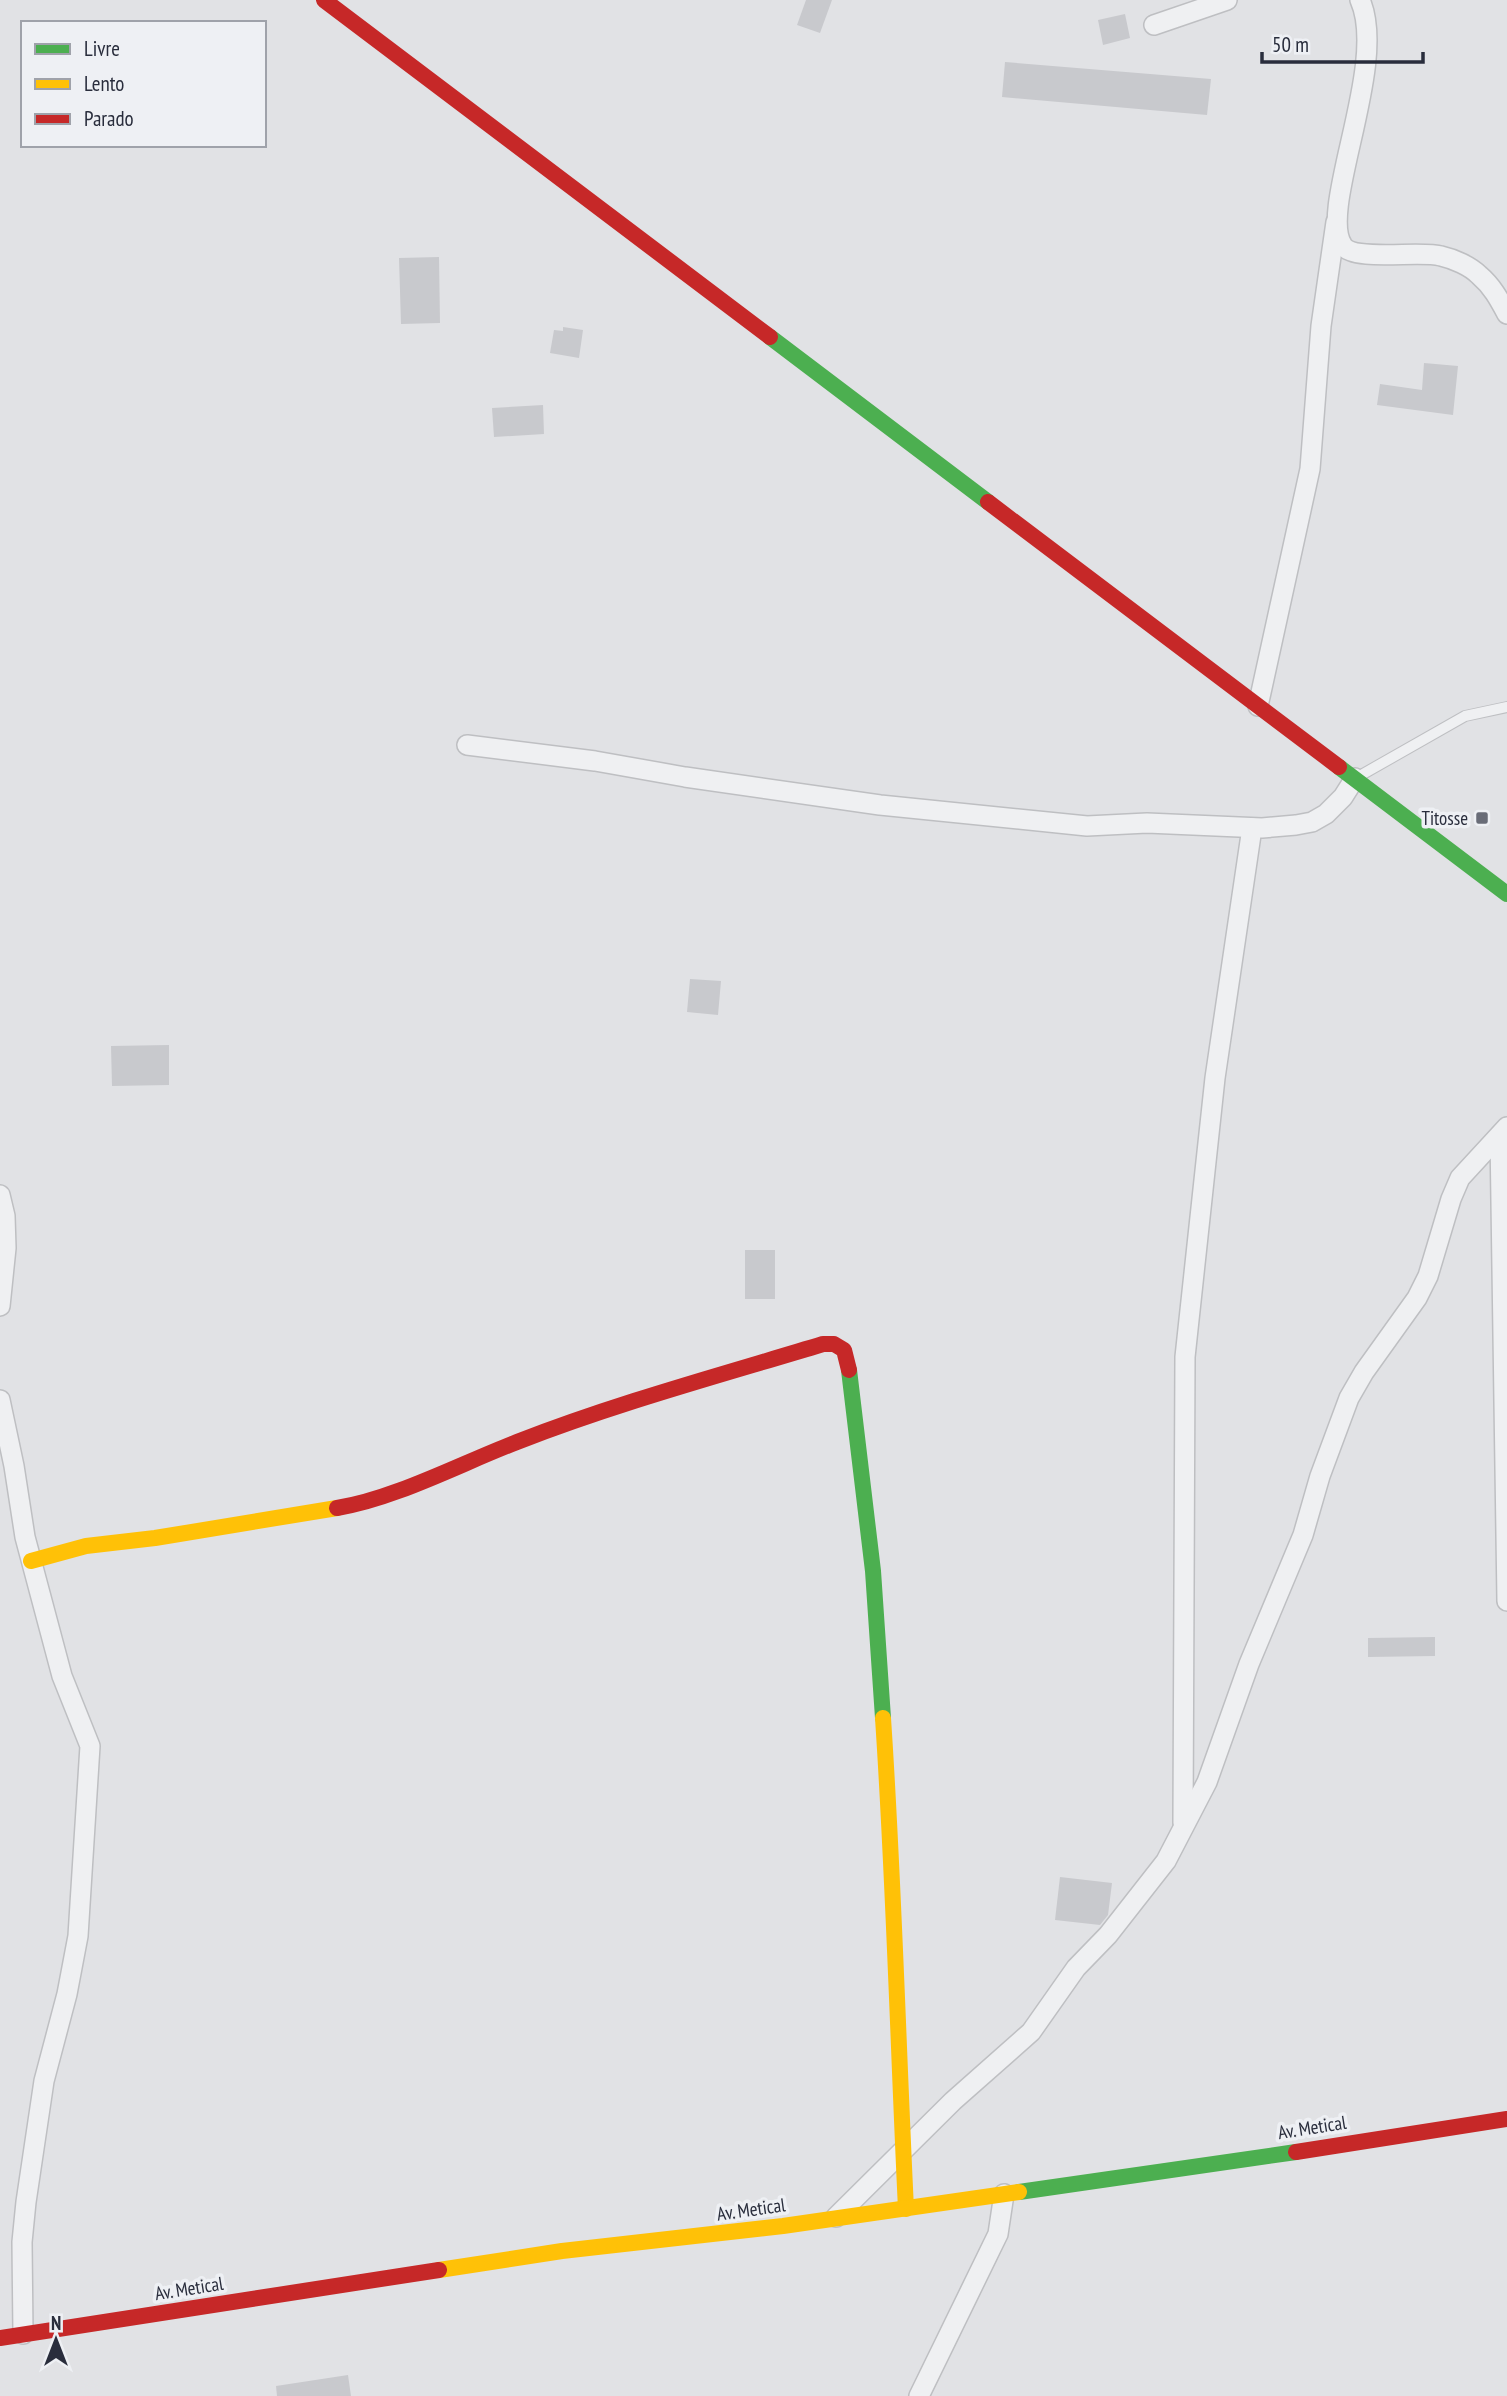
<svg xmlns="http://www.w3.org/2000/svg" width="1507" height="2396" viewBox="0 0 1507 2396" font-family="'PT Sans Narrow',sans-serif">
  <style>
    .building { fill: #c8c9cd }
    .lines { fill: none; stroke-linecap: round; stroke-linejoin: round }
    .lane-casing { stroke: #bebfc2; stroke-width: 12 }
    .street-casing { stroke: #bebfc2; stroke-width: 22 }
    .lane { stroke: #eff0f2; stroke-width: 10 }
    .street { stroke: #eff0f2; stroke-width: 19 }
    .fast { stroke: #4caf50; stroke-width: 16 }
    .slow { stroke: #ffc107; stroke-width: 16 }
    .jam { stroke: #c62828; stroke-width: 16 }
    .poi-dot { fill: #696c77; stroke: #eef0f4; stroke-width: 2.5 }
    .labels { text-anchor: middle; stroke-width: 7; stroke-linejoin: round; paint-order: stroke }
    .poi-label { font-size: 19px; fill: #292d3c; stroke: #eef0f4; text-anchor: end }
    .street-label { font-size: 19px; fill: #292d3c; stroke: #eef0f4 }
  </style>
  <rect width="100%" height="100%" fill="#e1e2e5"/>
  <g class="building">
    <polygon points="806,0 832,0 820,33 797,25"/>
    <polygon points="1125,14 1130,38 1103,45 1098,20"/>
    <polygon points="1005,62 1211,79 1207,115 1002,97"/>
    <polygon points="439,257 440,323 401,324 399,258"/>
    <polygon points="563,327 583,330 579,358 550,353 554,330 563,331"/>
    <polygon points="1424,363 1458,366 1453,415 1377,405 1380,384 1422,390"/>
    <polygon points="543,405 544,434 494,437 492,408"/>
    <polygon points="690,979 721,981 718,1015 687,1012"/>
    <polygon points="169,1045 169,1085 112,1086 111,1046"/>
    <rect x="745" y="1250" width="30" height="49"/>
    <polygon points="1435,1637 1435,1656 1368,1657 1368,1638"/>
    <polygon points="1060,1877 1112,1883 1108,1915 1100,1925 1055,1920"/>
    <polygon points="348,2375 351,2396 277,2396 276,2386"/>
  </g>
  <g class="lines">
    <g class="lane-casing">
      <polyline id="lane" points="1363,774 1465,716 1507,707"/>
    </g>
    <g class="street-casing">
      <g id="street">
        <path d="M1360 0C1389 65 1317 210 1343 246 1355 262 1420 250 1441 256 1454 259 1470 266 1479 275 1492 286 1499 299 1507 314"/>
        <polyline points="1154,25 1227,0"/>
        <polyline points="1258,706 1310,469 1321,326 1336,222"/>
        <polyline points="467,745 595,761 685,777 880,805 1087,826 1147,823 1262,828 1296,825 1312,822 1326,814 1343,797 1355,778"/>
        <polyline points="1500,1135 1507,1601"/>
        <polyline points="0,1195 5,1216 6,1248 0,1306"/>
        <polyline points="0,1400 14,1466 25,1537 62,1676 90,1746 78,1936 67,1994 44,2081 26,2202 22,2242 23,2334"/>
        <polyline points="1183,1823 1185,1357 1215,1078 1252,828"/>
        <polyline points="836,2217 953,2101 1031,2032 1076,1968 1108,1935 1166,1861 1207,1782 1249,1664 1303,1535 1320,1476 1349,1398 1364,1372 1417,1298 1428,1276 1451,1199 1460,1178 1507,1127"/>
        <polyline points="919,2396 998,2234 1004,2194"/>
      </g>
    </g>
    <use href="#lane" class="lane"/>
    <use href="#street" class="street"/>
    <g class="fast">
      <polyline points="770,337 988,502"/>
      <polyline points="1339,767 1507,894"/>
      <polyline points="849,1370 873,1571 883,1718"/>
      <polyline points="1019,2192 1296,2152"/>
    </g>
    <g class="slow">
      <polyline points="31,1561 86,1546 155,1538 337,1508"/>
      <path d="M883 1718C894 1882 898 2045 906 2209"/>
      <polyline points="439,2270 562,2251 783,2226 1019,2192"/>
    </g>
    <g class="jam">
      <polyline points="324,0 770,337"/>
      <polyline points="988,502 1339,767"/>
      <path d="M337 1508C394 1499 462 1463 517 1442 617 1403 721 1375 823 1344H834L844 1350 849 1370"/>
      <polyline points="1296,2152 1507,2119"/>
      <polyline points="0,2338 439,2270"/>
    </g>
  </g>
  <rect class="poi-dot" x="1475" y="811" width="14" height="14" rx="3.5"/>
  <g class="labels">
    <g class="poi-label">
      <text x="1468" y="825">Titosse</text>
    </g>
    <g class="street-label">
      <text transform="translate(1312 2127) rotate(-9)" y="7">Av. Metical</text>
      <text transform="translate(751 2209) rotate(-8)" y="7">Av. Metical</text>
      <text transform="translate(189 2288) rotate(-9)" y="7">Av. Metical</text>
    </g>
  </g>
  <rect x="21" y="21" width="245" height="126" fill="#eef0f4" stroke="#9fa2aa" stroke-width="2"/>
  <rect x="35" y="44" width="35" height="10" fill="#4caf50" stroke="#9fa2aa" stroke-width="2"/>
  <text x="84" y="56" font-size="21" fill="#292d3c">Livre</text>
  <rect x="35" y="79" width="35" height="10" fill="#ffc107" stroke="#9fa2aa" stroke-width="2"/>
  <text x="84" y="91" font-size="21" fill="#292d3c">Lento</text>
  <rect x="35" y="114" width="35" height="10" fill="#c62828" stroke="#9fa2aa" stroke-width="2"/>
  <text x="84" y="126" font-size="21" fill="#292d3c">Parado</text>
  <g transform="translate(56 2340)" stroke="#eef0f4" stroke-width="5" paint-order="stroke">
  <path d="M0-5L12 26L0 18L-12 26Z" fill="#292d3c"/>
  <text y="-10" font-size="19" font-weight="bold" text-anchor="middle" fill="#292d3c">N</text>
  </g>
  <path d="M1262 52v10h161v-10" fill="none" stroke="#292d3c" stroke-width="3.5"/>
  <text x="1272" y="52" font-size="21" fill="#292d3c" stroke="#eef0f4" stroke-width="5" paint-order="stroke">50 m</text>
</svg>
